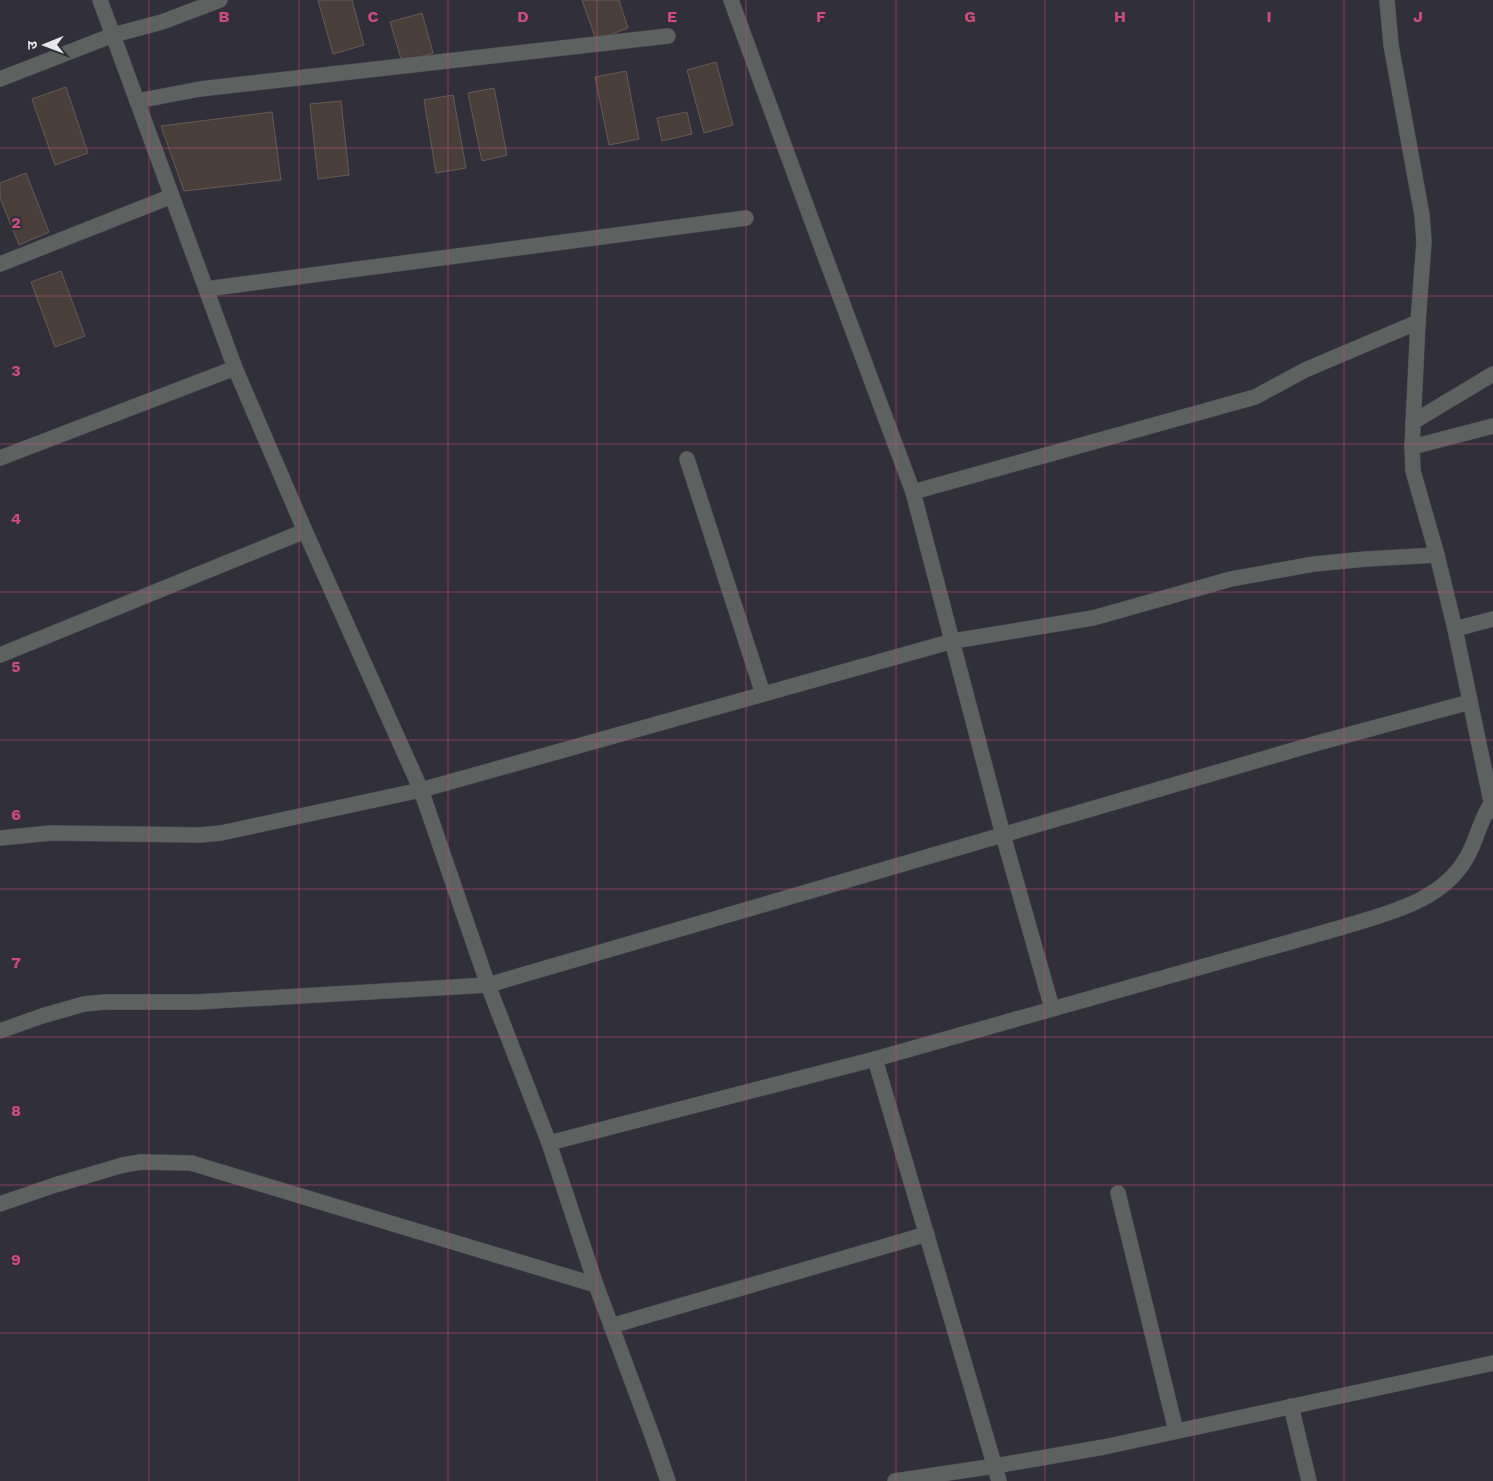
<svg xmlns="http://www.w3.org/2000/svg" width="1493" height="1481" viewBox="0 0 1493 1481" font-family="'Work Sans','Noto Sans Devanagari',sans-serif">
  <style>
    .building { fill: #4a3e3b; stroke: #675a57 }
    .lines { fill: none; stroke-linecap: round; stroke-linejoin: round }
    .street-casing { stroke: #4e4c56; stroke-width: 16 }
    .street { stroke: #5d6260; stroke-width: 15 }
    .grid { fill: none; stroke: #cb4c7f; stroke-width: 1; stroke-opacity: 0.55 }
    .grid-label { font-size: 16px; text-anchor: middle; font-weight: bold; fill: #cb4c7f; stroke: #312f39; stroke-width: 4; stroke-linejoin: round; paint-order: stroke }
  </style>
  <rect width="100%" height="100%" fill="#312f39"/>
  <g class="building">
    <polygon points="318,0 352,0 364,45 333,54"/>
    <polygon points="582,0 619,0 628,28 596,40"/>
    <polygon points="422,13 433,53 402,62 390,22"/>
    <polygon points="716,62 733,125 704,133 687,70"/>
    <polygon points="626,71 639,139 609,145 595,77"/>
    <polygon points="66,87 88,153 55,165 32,99"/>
    <polygon points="494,88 507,155 482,161 468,93"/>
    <polygon points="453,95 466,168 436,173 424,100"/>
    <polygon points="341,101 349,175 318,179 310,104"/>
    <polygon points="272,112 281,180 184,191 161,126"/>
    <polygon points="687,112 692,134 662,141 657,118"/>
    <polygon points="26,173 49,232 19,245 0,198 0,183"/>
    <polygon points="61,271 85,336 55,347 31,282"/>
  </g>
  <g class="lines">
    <g class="street-casing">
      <g id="street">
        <polyline points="100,0 235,368 305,531 421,790 488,985 549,1143 596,1285 652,1435 668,1481"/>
        <polyline points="731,0 810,216 913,492 1003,835 1052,1008"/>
        <polyline points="1387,0 1391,45 1422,215 1424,242 1418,322 1412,447"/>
        <polyline points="0,79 113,35 162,22 220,0"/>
        <polyline points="137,101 200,89 668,36"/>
        <polyline points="0,264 172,196"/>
        <polyline points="206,289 746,218"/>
        <polyline points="1413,422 1493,374"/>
        <polyline points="1493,426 1412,447 1413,471 1437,555 1455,629 1493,811"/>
        <polyline points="0,458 235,368"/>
        <polyline points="687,459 763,694"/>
        <polyline points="913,492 1255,397 1305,370 1418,322"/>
        <polyline points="1455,629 1493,619"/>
        <polyline points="0,655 305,531"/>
        <polyline points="0,838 51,833 200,835 221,833 421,790 953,641 1093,618 1231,579 1314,564 1366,559 1437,555"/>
        <polyline points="0,1031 42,1016 84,1004 105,1002 197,1002 488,985 1314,744 1470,702"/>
        <polyline points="875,1059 999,1481"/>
        <path d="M549 1143 875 1059 1343 927C1387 913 1442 902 1467 857 1477 840 1481 816 1493 801"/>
        <polyline points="1118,1193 1176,1431"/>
        <polyline points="0,1204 55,1185 123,1165 141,1162 191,1163 596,1285"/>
        <polyline points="611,1326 927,1234"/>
        <polyline points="1291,1406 1309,1481"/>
        <polyline points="895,1481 995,1466 1104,1447 1493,1363"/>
      </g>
    </g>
    <use href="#street" class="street"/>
  </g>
  <path class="grid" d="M149 0V1481M299 0V1481M448 0V1481M597 0V1481M746 0V1481M896 0V1481M1045 0V1481M1194 0V1481M1344 0V1481M0 148H1493M0 296H1493M0 444H1493M0 592H1493M0 740H1493M0 889H1493M0 1037H1493M0 1185H1493M0 1333H1493"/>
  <g class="grid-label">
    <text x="224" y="22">B</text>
    <text x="373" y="22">C</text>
    <text x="523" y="22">D</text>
    <text x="672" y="22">E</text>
    <text x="821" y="22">F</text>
    <text x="970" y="22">G</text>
    <text x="1120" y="22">H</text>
    <text x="1269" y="22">I</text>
    <text x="1418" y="22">J</text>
    <text x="16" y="228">2</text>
    <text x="16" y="376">3</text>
    <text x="16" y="524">4</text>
    <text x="16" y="672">5</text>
    <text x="16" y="820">6</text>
    <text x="16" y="968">7</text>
    <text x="16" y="1116">8</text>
    <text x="16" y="1265">9</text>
  </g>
  <g transform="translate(45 45) rotate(269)" stroke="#312f39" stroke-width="4" paint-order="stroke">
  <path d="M0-4L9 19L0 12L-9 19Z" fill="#e7e6ec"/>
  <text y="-8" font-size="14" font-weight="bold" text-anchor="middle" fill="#e7e6ec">उ</text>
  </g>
</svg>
